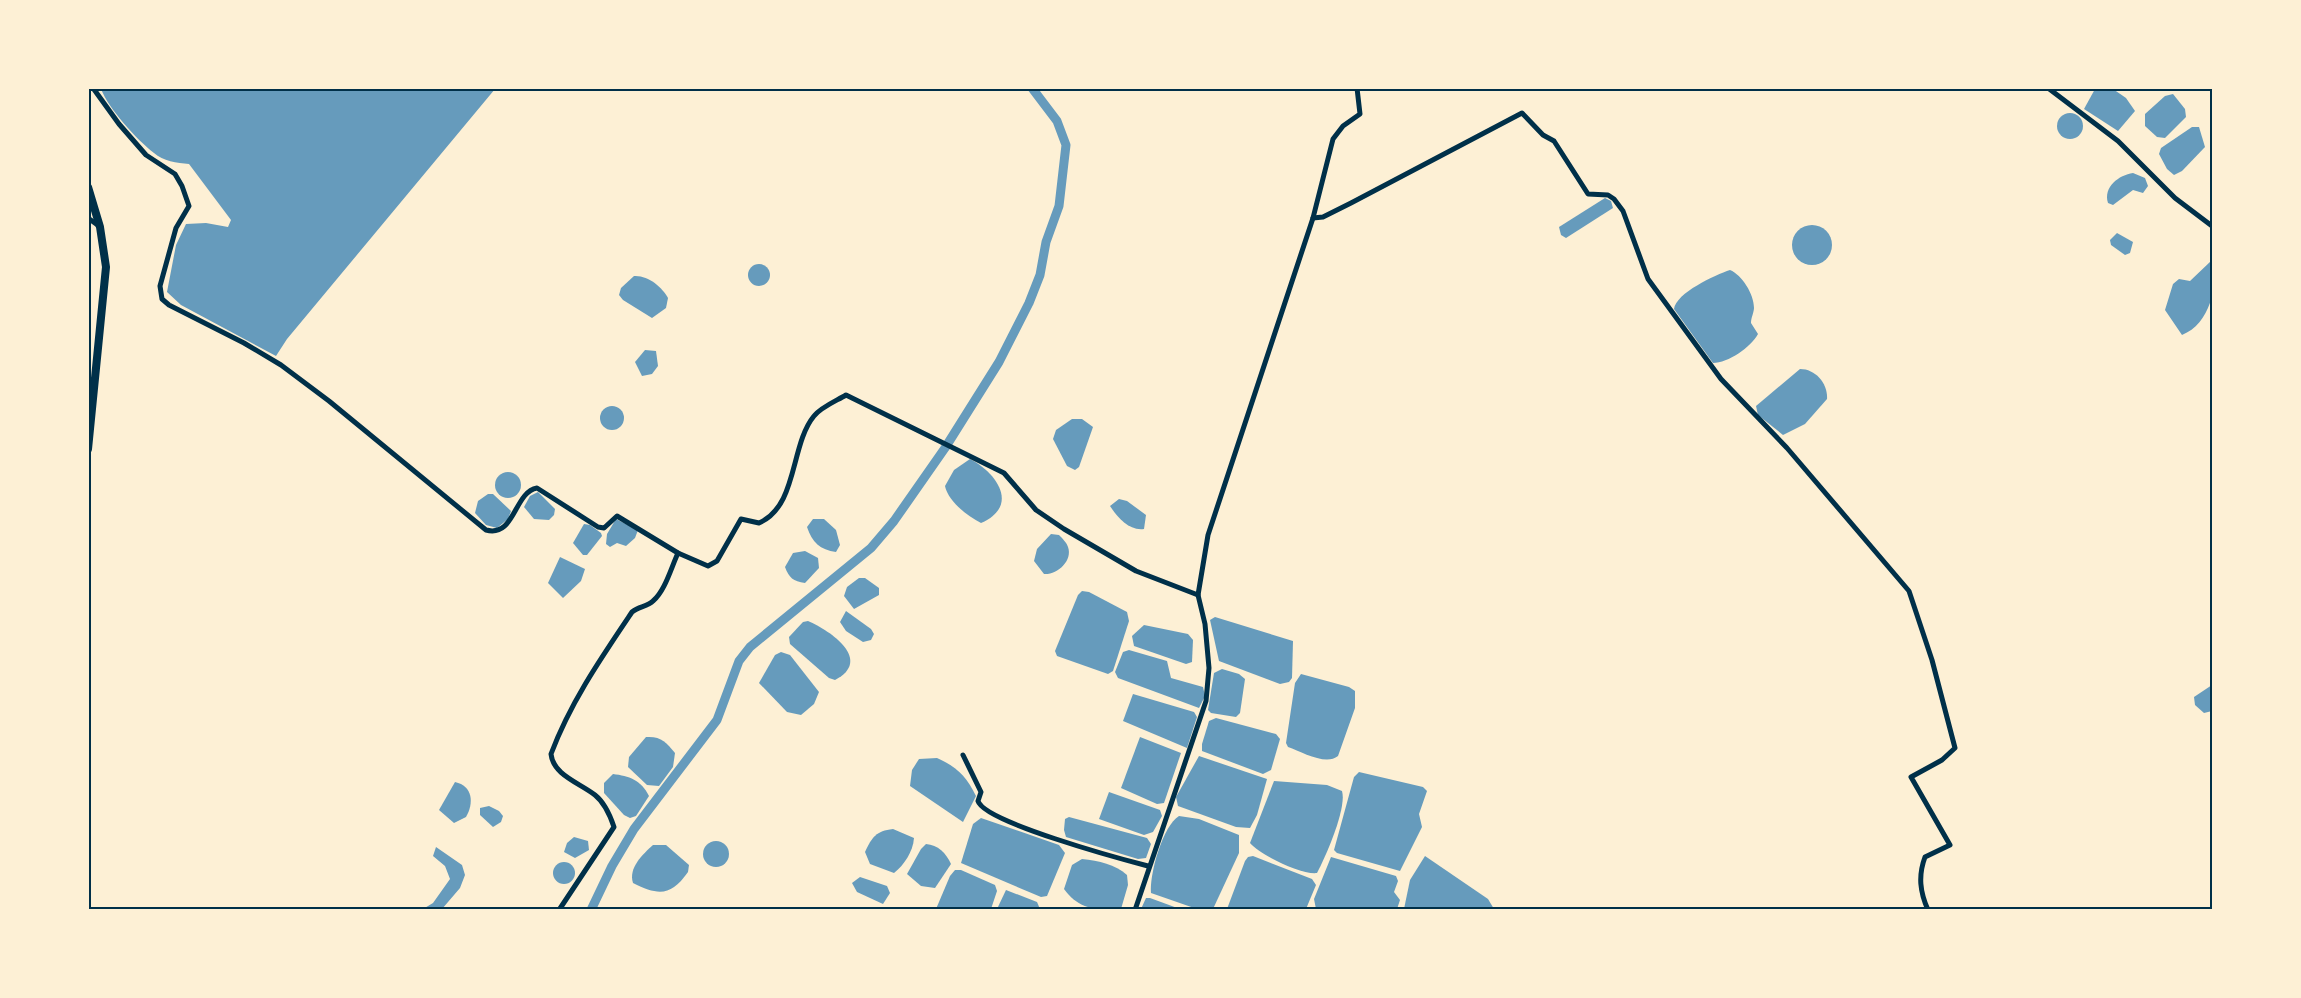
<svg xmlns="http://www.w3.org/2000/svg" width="2301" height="998" viewBox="0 0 2301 998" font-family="Karla,sans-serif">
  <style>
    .water { fill: #669bbc }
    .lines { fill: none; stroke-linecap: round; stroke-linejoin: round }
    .canal { stroke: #669bbc; stroke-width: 9 }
    .minor { stroke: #003049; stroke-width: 5 }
    .trunk { stroke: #003049; stroke-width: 8 }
    .neatline { fill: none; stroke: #003049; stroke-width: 2 }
  </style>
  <rect width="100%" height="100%" fill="#fdf0d5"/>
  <g class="water">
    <path d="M101 89H495L287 339 276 356 181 305 167 292 176 245 186 224 206 223 228 227 231 220 189 164C177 163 163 161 154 153 136 139 109 109 101 89Z"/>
    <polygon points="2113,89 2126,98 2135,111 2118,131 2084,109 2095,89"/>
    <polygon points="2173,94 2185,109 2186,117 2165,138 2157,137 2145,126 2145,114 2165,96"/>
    <circle cx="2070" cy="126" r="13"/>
    <polygon points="2192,127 2199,127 2205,147 2182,171 2174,175 2167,169 2159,154 2161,148"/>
    <path d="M2133 173 2145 178 2148 186 2143 193 2133 190 2113 205 2108 203C2103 187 2119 175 2133 173Z"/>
    <polygon points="1605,198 1611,201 1613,208 1566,238 1561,235 1559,227"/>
    <circle cx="1812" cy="245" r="20"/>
    <polygon points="2117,233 2133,242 2130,253 2125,255 2111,245 2110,240"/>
    <path d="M2211 261C2219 285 2210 324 2182 335L2165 310 2173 284 2179 279 2190 281Z"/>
    <circle cx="759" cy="275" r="11"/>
    <path d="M1730 270C1742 275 1754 294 1754 308 1754 312 1751 318 1751 323L1758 334C1751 347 1728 363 1713 363L1674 309C1676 293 1715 275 1730 270Z"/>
    <path d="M634 276C648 275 662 287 668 298L666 308 652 318 623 300 619 295 621 288Z"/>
    <polygon points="645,350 656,351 658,366 652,374 642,376 635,362"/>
    <path d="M1800 369C1816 369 1828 384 1827 399L1805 424 1783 435 1758 415 1756 406Z"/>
    <circle cx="612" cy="418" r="12"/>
    <polygon points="1072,419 1082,419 1093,427 1079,467 1075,470 1067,466 1053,439 1056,430"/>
    <path d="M970 459C997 473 1020 506 981 523 967 516 948 501 945 486L954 470Z"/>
    <circle cx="508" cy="485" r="13"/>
    <polygon points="538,492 555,509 554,515 549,520 534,519 524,507 530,496"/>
    <polygon points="488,494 493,494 511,511 508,519 497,528 486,525 475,513 478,501"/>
    <path d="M1119 499 1127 501 1146 515 1144 529C1129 531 1118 518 1110 506Z"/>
    <polygon points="616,519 638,530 635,538 626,546 617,543 610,547 606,544 607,534"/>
    <path d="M813 519H824L836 530 840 545 836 552C820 550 812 542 807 527Z"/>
    <polygon points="584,524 590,525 601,533 602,536 587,555 583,555 573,543"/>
    <path d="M1051 534 1059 535C1062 538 1067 543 1068 547 1073 561 1057 575 1044 574L1034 561 1037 549Z"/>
    <path d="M805 551 818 558 819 568 805 583C793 581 789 578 785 567L793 553Z"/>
    <polygon points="560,557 585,569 581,581 563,598 548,583"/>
    <polygon points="859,578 865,578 879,588 879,595 854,609 844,596 847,587"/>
    <polygon points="1082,591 1089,592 1127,612 1129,621 1113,671 1108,674 1057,656 1055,651 1078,595"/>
    <polygon points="846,611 871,629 874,634 871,640 863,642 846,631 840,622"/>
    <polygon points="1215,617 1293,641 1292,678 1289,682 1280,684 1219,661 1210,620"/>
    <path d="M808 621C831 631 873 660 835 680L829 678 790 644 789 637 803 622Z"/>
    <polygon points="1144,625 1188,634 1193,640 1192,662 1186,664 1134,646 1132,636"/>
    <polygon points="1129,650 1167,661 1171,678 1203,687 1205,696 1199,708 1118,678 1115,672 1123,652"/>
    <polygon points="781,652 790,655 819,692 814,704 801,715 787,712 759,683 775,655"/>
    <polygon points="1222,669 1239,674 1245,679 1240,713 1236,717 1211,713 1208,710 1214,673"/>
    <path d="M1301 674 1349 687 1355 691V708L1338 756C1326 766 1302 752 1288 747L1286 743 1295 683Z"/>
    <polygon points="2212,685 2212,711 2204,713 2195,705 2194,697"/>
    <polygon points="1133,694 1194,712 1197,717 1187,748 1123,721"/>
    <polygon points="1216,718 1276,734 1280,739 1271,770 1263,774 1202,751 1202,744 1209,721"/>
    <path d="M646 737C661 736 666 742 675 753L673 767 659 786 647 785 628 767 629 757Z"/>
    <polygon points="1140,737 1181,753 1164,803 1157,804 1121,788"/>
    <polygon points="1199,756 1267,779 1257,815 1250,828 1236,827 1178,806 1176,797"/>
    <path d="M937 758C957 767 966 776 976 796L963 822 910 786 912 770 919 759Z"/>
    <polygon points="1359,772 1423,787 1427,791 1419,814 1422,827 1400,871 1337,853 1334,850 1354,777"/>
    <path d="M613 774C629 776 641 780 649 796L636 816 630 818 624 815 604 793V783Z"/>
    <path d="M1274 781 1327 785 1342 791C1347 808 1326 856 1317 873 1302 875 1260 855 1250 843Z"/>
    <path d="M455 782C473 786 474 803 466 817L454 823 439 810Z"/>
    <polygon points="1109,792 1160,810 1162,816 1153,832 1144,835 1099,819"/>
    <polygon points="489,806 499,811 503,816 501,822 493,827 480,815 480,808"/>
    <path d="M1179 816 1199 819 1239 835V853L1213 909H1197L1151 893C1149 875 1163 825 1179 816Z"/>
    <polygon points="1069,817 1147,838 1151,844 1146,858 1138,859 1066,837 1064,830 1065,819"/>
    <polygon points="981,818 1059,845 1065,853 1047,896 1041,897 961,863 973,824"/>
    <path d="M893 829 914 838C913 852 904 865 894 873L870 864 865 852C872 837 876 831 893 829Z"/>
    <polygon points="574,837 588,841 589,850 575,858 564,852 567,843"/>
    <circle cx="716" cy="854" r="13"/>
    <path d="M926 844C938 845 946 853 951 864L935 888 921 886 907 874 921 849Z"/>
    <path d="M653 845H666L689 865 688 872C671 896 659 896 633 883 628 868 643 854 653 845Z"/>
    <polygon points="436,847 462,865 465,875 460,888 442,909 423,909 433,903 450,879 445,866 433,856"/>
    <polygon points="1253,856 1312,879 1316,885 1306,909 1227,909 1245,861 1248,857"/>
    <polygon points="1425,856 1488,899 1494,909 1404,909 1410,880"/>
    <polygon points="1331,857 1396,876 1398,881 1394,892 1400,900 1397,909 1316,909 1314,899"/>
    <path d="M1082 859C1099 861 1115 864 1127 875L1128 885 1121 909C1097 910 1079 910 1064 889L1072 865Z"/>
    <circle cx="564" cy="873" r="11"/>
    <polygon points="955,870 961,870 995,885 997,891 991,909 936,909 950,876"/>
    <polygon points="860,877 887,886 890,893 883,904 857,892 852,883"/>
    <polygon points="1006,890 1037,902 1040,909 997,909"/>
    <polygon points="1146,898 1150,898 1180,909 1141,909"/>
  </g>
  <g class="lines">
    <polyline class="canal" points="591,910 612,866 634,829 717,720 739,661 750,647 871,548 894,521 945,448 999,362 1029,303 1040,275 1046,242 1059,206 1066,145 1057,121 1032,88"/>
    <g class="minor">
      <path d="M93 88 119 124 146 155 175 174 182 186 189 206 176 228 160 286 162 299 169 305 244 343 281 365 329 401 486 530C515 538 514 492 537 488L598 527 604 528 617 516 678 553 708 566 717 561 741 519 759 523C798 506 790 445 814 416 821 407 836 401 846 395L1004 473 1036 510 1064 529 1136 571 1198 595"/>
      <polyline points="2048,88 2118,141 2175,198 2212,226"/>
      <polyline points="88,218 99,226"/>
      <path d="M1313 218 1323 217 1351 203 1522 113 1543 135 1554 141 1588 194 1608 195 1614 199 1623 211 1648 279 1721 379 1787 448 1909 591 1932 660 1955 748 1942 760 1911 777 1950 845 1925 857C1918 876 1920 892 1928 910"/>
      <path d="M963 755 981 792 978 801C984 822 1121 859 1148 866"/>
      <path d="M559 910 614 827C610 815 605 803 595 795 580 783 553 775 551 754 570 703 601 658 632 612 639 606 647 607 653 601 665 591 671 568 678 553"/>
      <polyline points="1135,910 1206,701 1209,668 1205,624 1198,595 1208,535 1313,218 1333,139 1343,126 1360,114 1357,88"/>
    </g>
    <polyline class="trunk" points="88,187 100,227 106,267 88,449"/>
  </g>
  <rect width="2301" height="998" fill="none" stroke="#fdf0d5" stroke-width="180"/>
  <rect x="90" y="90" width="2121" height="818" class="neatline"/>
</svg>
